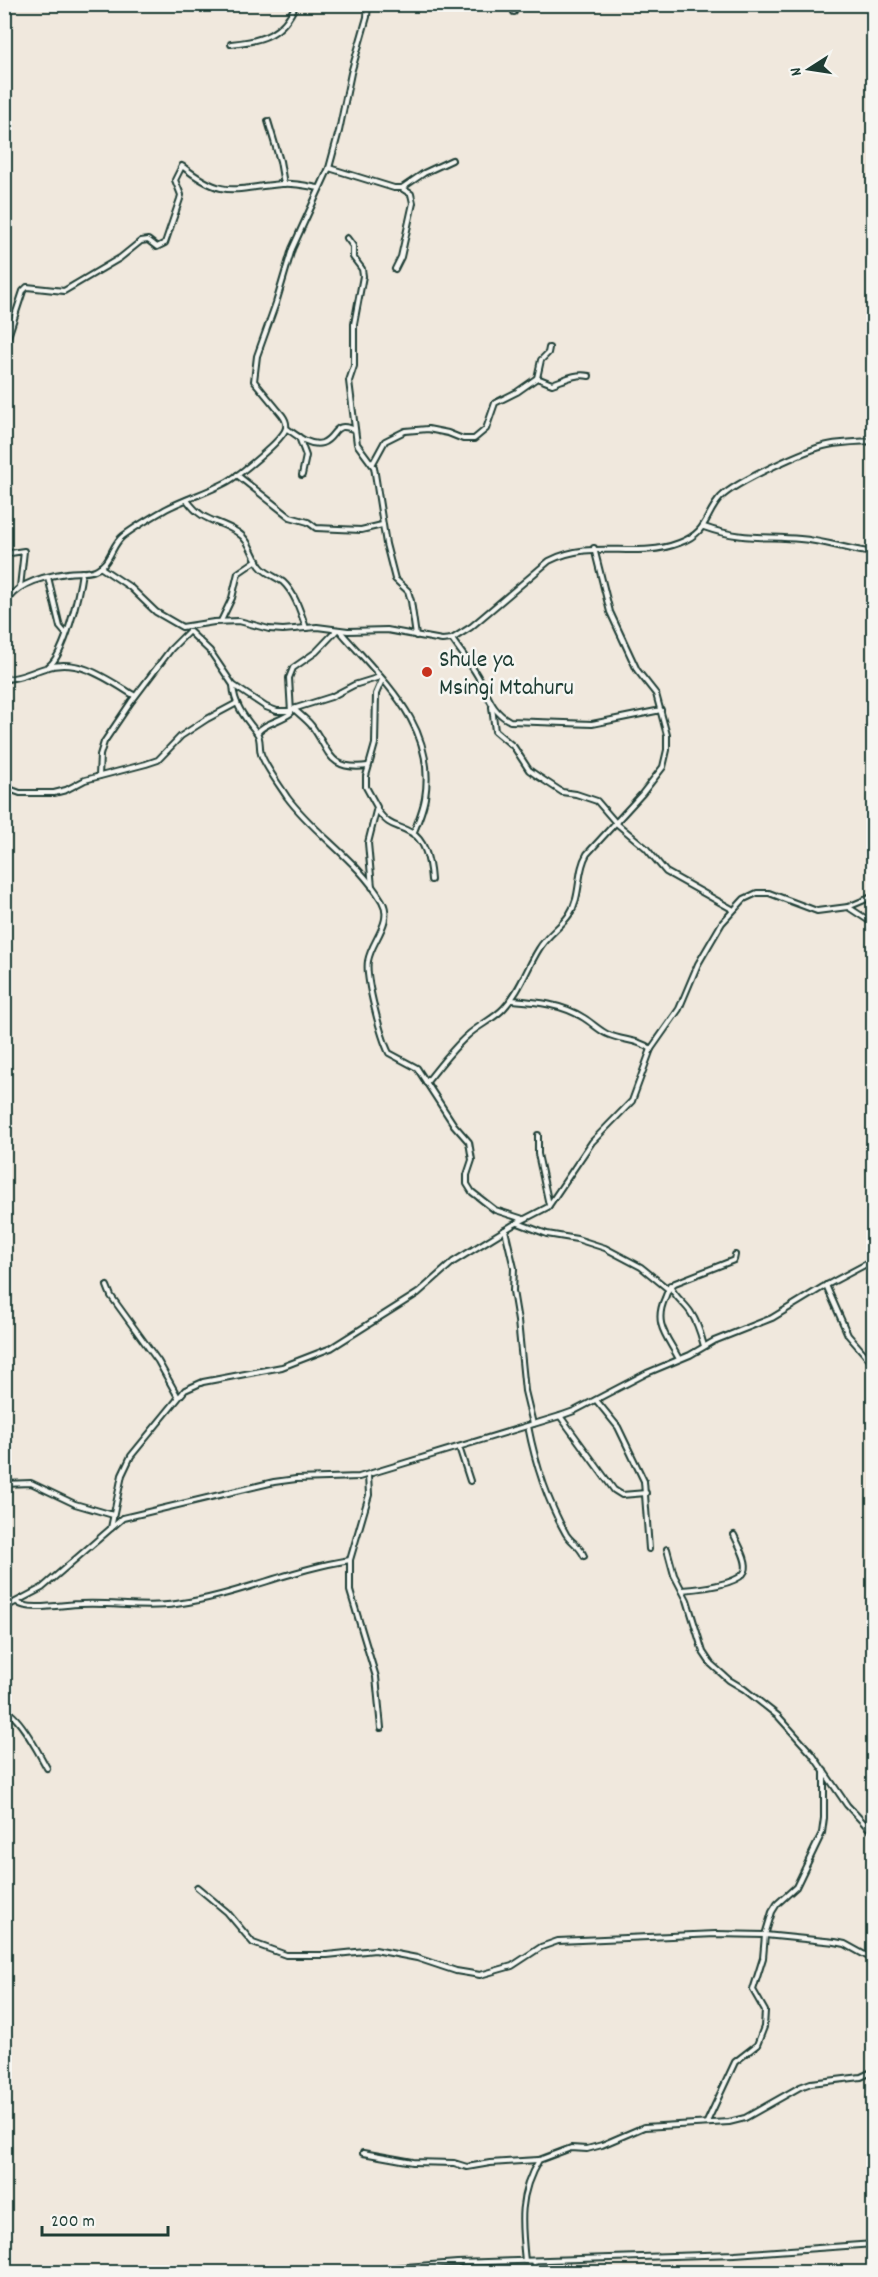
<svg xmlns="http://www.w3.org/2000/svg" width="878" height="2277" viewBox="0 0 878 2277" font-family="Dekko,sans-serif">
  <style>
    .lines { fill: none; stroke-linecap: round; stroke-linejoin: round }
    .street-casing { stroke: #1f3d34; stroke-width: 8 }
    .street { stroke: #f6f6f2; stroke-width: 4 }
    .poi-dot { fill: #c8321e; stroke: #f6f6f2; stroke-width: 2 }
    .labels { text-anchor: middle; stroke-width: 5; stroke-linejoin: round; paint-order: stroke }
    .poi-label { font-size: 24px; fill: #1f3d34; stroke: #f6f6f2; text-anchor: start }
  </style>
  <rect width="100%" height="100%" fill="#f0e8dd"/>
  <filter id="ink" filterUnits="userSpaceOnUse"><feTurbulence type="fractalNoise" baseFrequency=".0167" numOctaves="2"/><feDisplacementMap in="SourceGraphic" scale="12" xChannelSelector="R" yChannelSelector="G"/><feConvolveMatrix kernelMatrix="1 2 1 2 8 2 1 2 1" color-interpolation-filters="sRGB"/></filter>
  <g filter="url(#ink)">
    <g class="lines">
      <g class="street-casing">
        <g id="street">
          <polyline points="514,4 514,12"/>
          <polyline points="871,42 874,37"/>
          <path d="M231 44C262 41 283 35 296 4"/>
          <polyline points="268,121 280,161 284,184"/>
          <polyline points="329,168 394,188 402,188 424,173 452,160"/>
          <polyline points="347,238 353,246 353,257 362,269 363,276 354,324 354,366 349,381 350,389 357,444 374,467 386,544 395,579 408,591 411,601 416,636"/>
          <polyline points="395,269 401,257 413,203 411,194 403,189"/>
          <path d="M4 349 23 291 27 287 64 291 120 258 141 241 148 240 157 247 165 243 180 199 181 195 175 180 182 166C225 200 233 188 282 184 294 183 307 186 319 188"/>
          <path d="M537 378 552 384C564 380 575 373 589 376"/>
          <path d="M286 428C295 434 309 447 322 443 337 438 332 420 355 430"/>
          <polyline points="299,437 306,456 302,475"/>
          <polyline points="373,463 385,441 405,431 428,429 448,433 463,439 474,439 486,429 495,403 517,392 537,378 541,360 548,353 549,348"/>
          <polyline points="237,475 290,517 308,522 316,528 361,530 382,525"/>
          <path d="M187 500C203 523 217 519 237 532 250 540 252 555 260 566 266 574 275 576 283 582 295 593 301 613 306 628"/>
          <path d="M704 527C740 540 764 536 800 539 825 541 849 550 874 553"/>
          <polyline points="4,554 24,551 20,587"/>
          <path d="M100 567 130 587 156 612 182 627 214 622 239 621 269 629 283 630 317 627 348 631 387 630 442 640 452 639 471 627 549 561C594 538 635 560 679 543 709 532 704 515 721 497 736 482 807 449 828 445 843 442 858 442 874 441"/>
          <polyline points="48,577 60,627 66,634"/>
          <path d="M4 605C15 583 45 576 67 573 77 571 86 574 95 570 111 564 111 545 123 536 136 526 152 517 166 509 185 499 206 493 225 483 237 477 283 440 286 428 287 423 285 419 282 415L254 381 257 356 276 303 292 249 329 168 339 131 351 73 367 17 368 4"/>
          <polyline points="221,621 232,598 238,573 257,560"/>
          <polyline points="189,631 210,651 233,685 266,707 277,711 291,711"/>
          <path d="M340 631C383 681 437 726 425 798 423 810 418 822 413 834"/>
          <path d="M452 639C460 651 470 663 477 675 488 693 490 711 510 721L592 724 661 710"/>
          <path d="M49 666C65 654 79 594 82 572"/>
          <path d="M4 679C20 679 31 672 45 668 79 657 107 679 135 696"/>
          <path d="M233 685C234 705 245 718 257 733 261 738 259 748 261 754 265 766 280 786 287 797 315 835 358 860 382 901 394 922 371 941 368 961 365 978 381 1037 389 1053L417 1068 454 1125 469 1142 472 1160 467 1175V1184L472 1192 495 1210 523 1219"/>
          <polyline points="492,707 495,731 514,747 529,770 539,777 562,792 576,794 597,801 616,823 646,848 666,872 732,909"/>
          <polyline points="293,709 331,697 354,685 380,677"/>
          <path d="M294 709C299 714 306 719 311 725 330 749 326 771 368 766"/>
          <path d="M257 733C264 723 281 721 291 713L289 678 293 668 316 652 337 630"/>
          <polyline points="99,776 100,755 104,742 131,702 171,649 189,631"/>
          <polyline points="4,787 20,793 54,793 66,790 85,780 146,764 158,760 181,736 207,719 237,703"/>
          <path d="M377 810C391 829 395 823 412 833 427 842 430 865 431 880"/>
          <polyline points="372,887 368,843 377,807 366,787 366,776 375,744 376,694 382,680"/>
          <polyline points="848,907 874,924"/>
          <path d="M512 1000C537 1002 562 1004 584 1018 592 1023 599 1030 607 1034 622 1041 638 1039 651 1049"/>
          <path d="M426 1083C439 1067 452 1049 468 1035 479 1025 494 1019 504 1008 520 991 527 968 539 949 547 935 561 927 569 915 582 896 576 872 587 854L642 794 663 767 667 750V735L656 694 637 670 610 612 594 548"/>
          <polyline points="538,1135 538,1154 549,1205"/>
          <polyline points="518,1223 547,1234 577,1239 605,1248 641,1267 668,1289"/>
          <polyline points="505,1230 514,1268 513,1291 518,1321 525,1391 533,1424"/>
          <path d="M670 1285C673 1296 685 1303 691 1313 698 1323 701 1335 704 1346"/>
          <polyline points="826,1285 848,1335 874,1365"/>
          <polyline points="107,1286 111,1296 158,1361 178,1397"/>
          <path d="M679 1359C667 1336 653 1324 665 1298 668 1291 668 1287 675 1283L734 1260 735 1255"/>
          <polyline points="596,1400 618,1427 644,1481 649,1549"/>
          <polyline points="560,1416 614,1490 622,1495 646,1493"/>
          <path d="M528 1426C535 1462 548 1502 566 1534 571 1542 580 1546 584 1556"/>
          <polyline points="459,1447 470,1481"/>
          <polyline points="368,1475 369,1495 350,1560 350,1591 376,1677 381,1728"/>
          <polyline points="4,1484 31,1483 75,1504 113,1515"/>
          <polyline points="111,1528 122,1475 131,1456 185,1390 203,1382 282,1367 331,1348 418,1293 453,1262 513,1225 548,1207 592,1142 632,1101 651,1049 679,1009 698,964 722,923 744,899 757,893 769,893 817,911 848,907 874,896"/>
          <polyline points="667,1549 674,1575 687,1600 703,1652 711,1664 729,1680 744,1689 778,1716 812,1754 847,1805 874,1834"/>
          <path d="M682 1590C695 1589 739 1585 745 1571 749 1562 738 1544 734 1535"/>
          <path d="M17 1602C28 1612 65 1604 80 1604 113 1602 144 1609 176 1604 236 1596 291 1569 350 1560"/>
          <polyline points="4,1608 42,1588 123,1518 274,1482 296,1479 359,1477 560,1416 574,1411 647,1373 690,1355 714,1341 772,1318 823,1287 874,1260"/>
          <path d="M4 1710C19 1714 39 1754 47 1768"/>
          <polyline points="197,1887 227,1912 253,1943 286,1955 327,1955 375,1950 417,1958 456,1971 480,1975 512,1966 541,1947 558,1941 716,1934 765,1935 835,1942 845,1944 874,1960"/>
          <polyline points="707,2122 735,2062 757,2045 764,2027 765,2011 753,1990 763,1958 765,1935 772,1912 777,1904 796,1887 822,1833 824,1818 824,1771"/>
          <polyline points="363,2153 413,2162 454,2163 467,2167 490,2163 538,2160"/>
          <path d="M525 2261C521 2223 518 2194 539 2160L571 2148 587 2149 602 2145 644 2127 729 2122 745 2118 800 2087 811 2083 861 2077 874 2071"/>
          <polyline points="533,2261 536,2272"/>
          <polyline points="342,2272 457,2263 735,2254 874,2244"/>
        </g>
      </g>
      <use href="#street" class="street"/>
    </g>
  </g>
  <circle class="poi-dot" cx="427" cy="672" r="6"/>
  <g class="labels">
    <g class="poi-label">
      <text x="439" y="666">Shule ya<tspan x="439" dy="28">Msingi Mtahuru</tspan></text>
    </g>
  </g>
  <rect width="878" height="2277" fill="none" stroke="#f6f6f2" stroke-width="24"/>
  <rect x="12" y="12" width="854" height="2253" fill="none" stroke="#1f3d34" stroke-width="2" filter="url(#ink)"/>
  <g transform="translate(809 69) rotate(258)" stroke="#f6f6f2" stroke-width="4.5" paint-order="stroke">
  <path d="M0-4.5L10 22L0 15L-10 22Z" fill="#1f3d34"/>
  <text y="-9" font-size="16" font-weight="bold" text-anchor="middle" fill="#1f3d34">N</text>
  </g>
  <path d="M42 2226v9h126v-9" fill="none" stroke="#1f3d34" stroke-width="3"/>
  <text x="51" y="2226" font-size="18" fill="#1f3d34" stroke="#f6f6f2" stroke-width="4.5" paint-order="stroke">200 m</text>
</svg>
